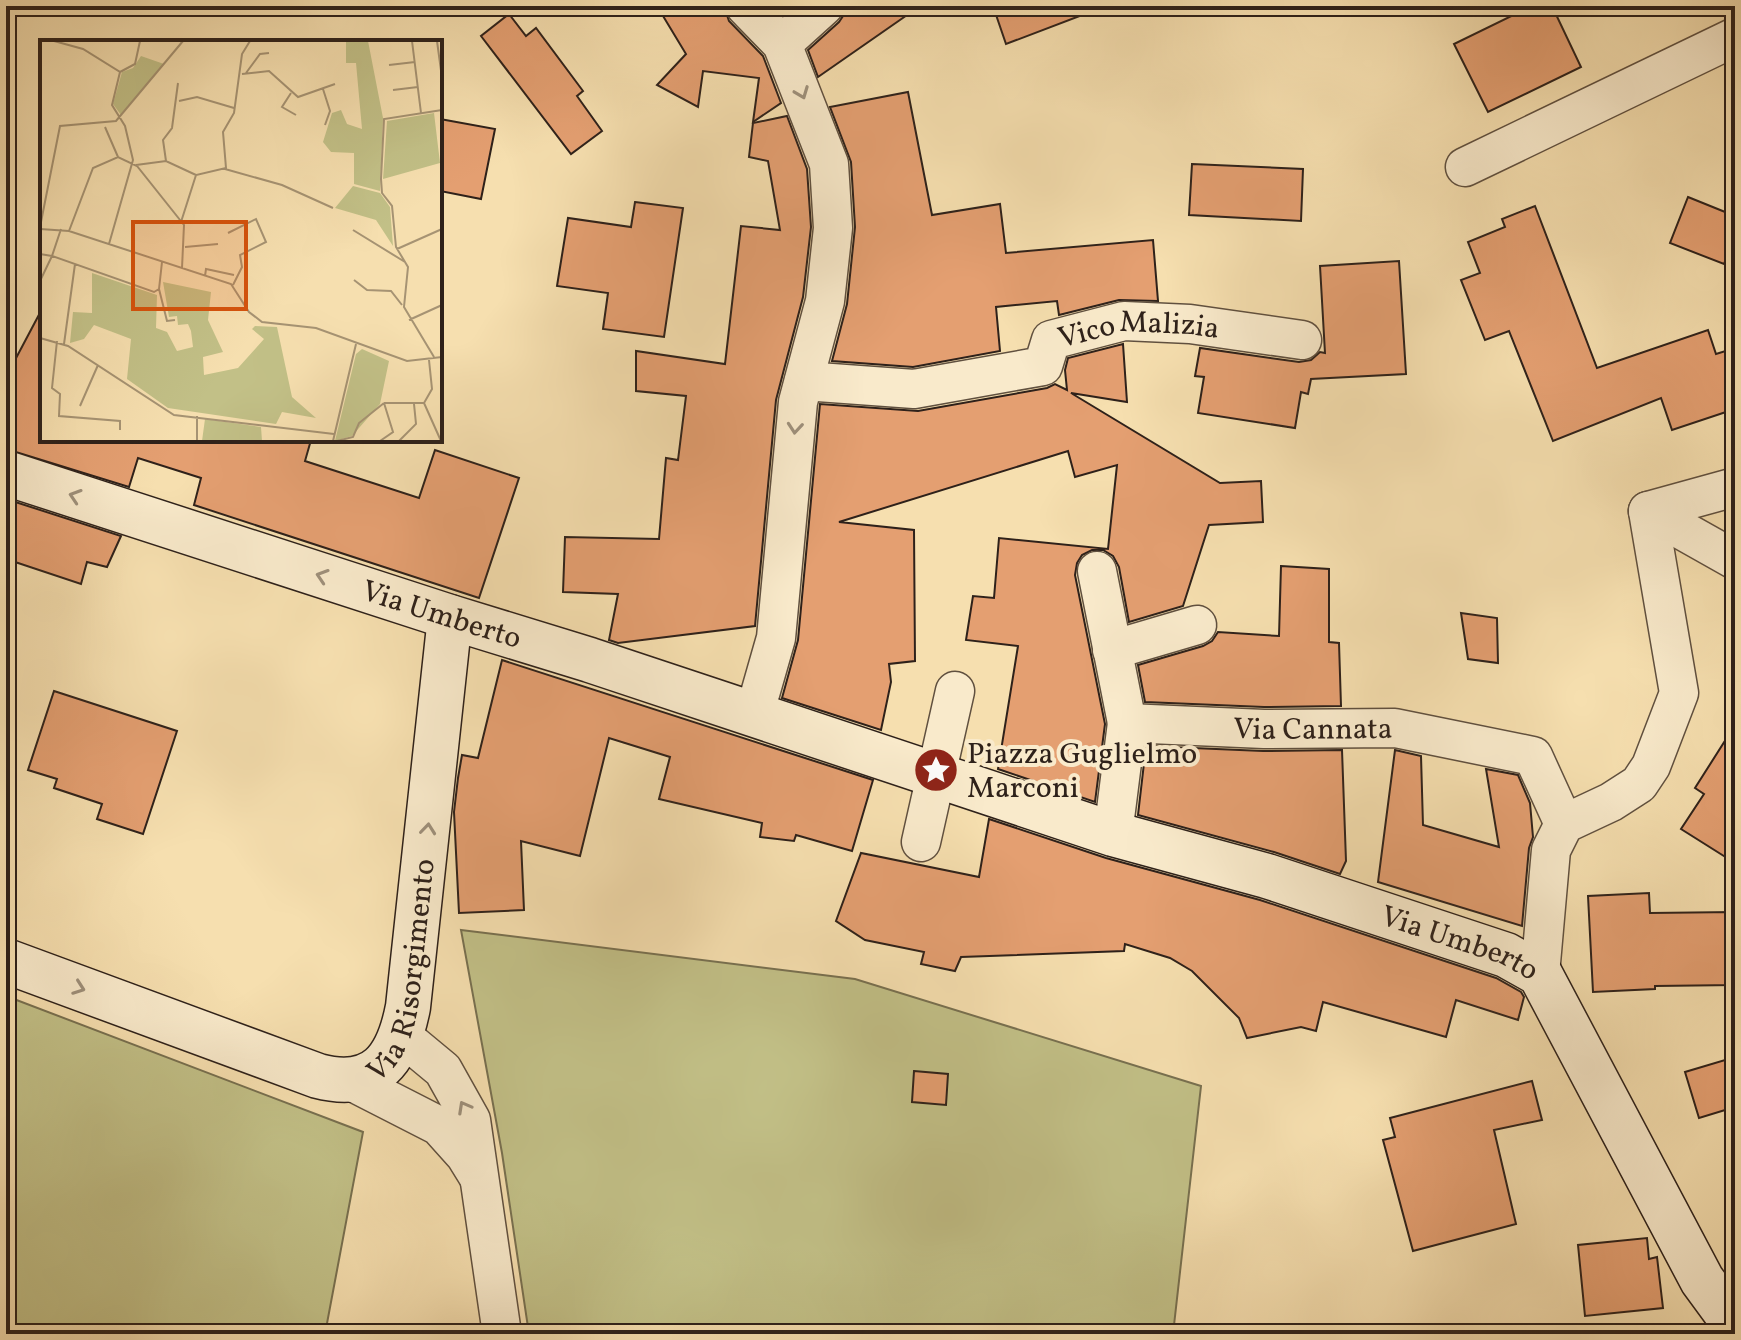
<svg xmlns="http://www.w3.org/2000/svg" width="1741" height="1340" viewBox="0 0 1741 1340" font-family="Vollkorn,serif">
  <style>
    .grass { fill: #c2c087; stroke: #787050; stroke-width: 2 }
    .building { fill: #e49f71; stroke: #2e211a; stroke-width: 2 }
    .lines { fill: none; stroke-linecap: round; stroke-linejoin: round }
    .minor-casing { stroke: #60503f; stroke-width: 41 }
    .secondary-casing { stroke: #2e211a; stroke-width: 47 }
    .minor { stroke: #f9eacb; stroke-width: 38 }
    .secondary { stroke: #f9eacb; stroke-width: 44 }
    .oneway { stroke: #9e907b }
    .labels { text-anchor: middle; stroke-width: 8; stroke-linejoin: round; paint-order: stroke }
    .street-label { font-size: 30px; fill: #2e211a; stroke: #f9eacb }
    .poi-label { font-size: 30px; fill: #2e211a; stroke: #f9eacb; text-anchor: start }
    .inset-road { fill: none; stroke: #a69373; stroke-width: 2 }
    .view { fill: #d5530d; fill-opacity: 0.15; stroke: #d5530d; stroke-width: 4 }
    .inset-edge { fill: none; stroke: #2e211a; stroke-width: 4 }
  </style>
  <rect width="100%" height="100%" fill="#f6dfaf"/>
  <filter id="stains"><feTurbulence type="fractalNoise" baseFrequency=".0025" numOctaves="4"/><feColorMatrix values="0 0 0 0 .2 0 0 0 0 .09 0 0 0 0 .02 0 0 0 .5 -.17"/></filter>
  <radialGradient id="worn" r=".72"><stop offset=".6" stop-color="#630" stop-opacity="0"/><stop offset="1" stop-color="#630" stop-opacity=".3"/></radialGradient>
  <g class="grass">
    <polygon points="461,930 855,979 1201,1086 1173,1334 529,1334 502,1153"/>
    <polygon points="6,996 363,1132 325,1334 6,1334"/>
  </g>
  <g class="building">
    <polygon points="657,6 724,6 729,21 763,56 781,103 753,122 759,78 703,71 698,107 657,85 686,54"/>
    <polygon points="845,6 920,6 818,77 808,50 839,22 845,13"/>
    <polygon points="993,6 1098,6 1098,9 1006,44"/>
    <polygon points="1532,6 1552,6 1581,67 1488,112 1454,44"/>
    <polygon points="509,14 526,36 536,28 583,91 577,96 602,131 571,154 481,36"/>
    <polygon points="908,92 932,215 1000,204 1006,253 1153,240 1158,301 1119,300 1059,315 1057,301 996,307 1000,351 913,367 832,361 847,304 855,227 851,162 830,107"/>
    <polygon points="787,116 807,169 811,227 803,297 776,400 755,626 618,643 609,640 618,594 563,592 565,537 659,539 666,458 678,460 686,396 636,391 636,351 725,364 741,226 780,230 768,161 749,157 753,123"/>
    <polygon points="440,119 495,129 481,199 440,191"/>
    <polygon points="1192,164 1303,169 1301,221 1189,215"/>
    <polygon points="1688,197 1735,216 1735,235 1724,264 1670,243"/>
    <polygon points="635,202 683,208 664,337 603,329 608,293 557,286 568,218 631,227"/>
    <polygon points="1535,206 1597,368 1708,330 1716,354 1735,348 1735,409 1672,430 1661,398 1553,441 1509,331 1485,340 1461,280 1480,273 1468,242 1505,227 1502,219"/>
    <polygon points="1399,261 1406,374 1311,379 1308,394 1301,392 1295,428 1198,413 1204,377 1195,376 1200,348 1299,362 1311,360 1320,352 1325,353 1320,266"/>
    <polygon points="42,309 42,440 311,440 305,461 419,498 435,450 519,478 479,598 194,505 201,478 138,458 129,487 6,449 6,377"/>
    <polygon points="1123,344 1127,402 1071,393 1220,483 1261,481 1263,522 1209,525 1183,606 1129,622 1119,567 1113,556 1103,550 1092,550 1082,555 1077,563 1075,575 1105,724 1095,802 998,769 1018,646 966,640 973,596 994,598 999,538 1108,549 1117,465 1075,477 1068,451 839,522 914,530 915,661 889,664 891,682 881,730 782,698 798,640 820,404 918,411 1047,388 1055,384 1067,390 1065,370 1068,358"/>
    <polygon points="6,499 121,536 107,567 87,562 81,584 6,559"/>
    <polygon points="1281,566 1329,569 1329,642 1339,643 1341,706 1264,707 1145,702 1138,665 1203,646 1212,641 1218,632 1279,636"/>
    <polygon points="1461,613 1497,618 1498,663 1468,659"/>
    <polygon points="502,660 873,780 852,851 796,835 794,841 760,837 762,823 659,799 670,757 609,738 580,856 521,841 524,910 459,913 454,812 458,778 462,755 478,758"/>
    <polygon points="54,691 177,731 143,834 97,819 102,804 54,788 57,779 28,770"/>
    <polygon points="1735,725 1735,863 1681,829 1704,794 1695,788"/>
    <polygon points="1146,746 1263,751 1342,750 1346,861 1340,874 1274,852 1138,815"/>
    <polygon points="1395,750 1421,756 1423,825 1499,847 1486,769 1518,775 1530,803 1533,837 1529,848 1522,926 1378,882"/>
    <polygon points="989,819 1106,858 1260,900 1496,978 1521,992 1524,997 1518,1020 1456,1000 1446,1037 1323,1002 1316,1031 1301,1027 1247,1038 1239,1018 1192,971 1170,958 1125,944 1124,951 961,957 955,971 921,964 924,952 865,940 836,921 861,853 979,877"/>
    <polygon points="1649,893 1650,913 1735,912 1735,985 1655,986 1655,989 1593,992 1588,896"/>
    <polygon points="1735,1057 1735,1107 1699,1118 1685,1072"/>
    <polygon points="914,1071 948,1074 946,1105 912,1102"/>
    <polygon points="1532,1081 1542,1120 1494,1130 1516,1224 1413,1251 1383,1140 1395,1137 1390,1118"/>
    <polygon points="1647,1238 1649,1259 1657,1257 1663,1308 1585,1316 1578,1245"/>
  </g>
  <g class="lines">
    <g class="minor-casing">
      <g id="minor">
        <polyline points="745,6 782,44 829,164 833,228 825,301 798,402 776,638 754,715"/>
        <polyline points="782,44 824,6"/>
        <polyline points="1465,167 1735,37"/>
        <path id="s1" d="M804 381 914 389 1043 366 1051 340 1124 321 1190 324 1302 340"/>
        <polyline points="1648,511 1735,560"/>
        <polyline points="1097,571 1127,723"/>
        <polyline points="1112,650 1197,625"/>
        <path id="s2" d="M1113 834 1127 723 1264 729 1395 728 1533 756 1564 824"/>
        <polyline points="921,842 955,691"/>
        <polyline points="1540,974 1551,850 1564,824 1611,802 1639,784 1651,766 1679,693 1648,511 1735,487"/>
        <polyline points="402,1036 443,1070 471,1120 502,1334"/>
        <polyline points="349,1080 439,1126 465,1155 478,1176"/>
      </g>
    </g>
    <g class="secondary-casing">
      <g id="secondary">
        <path id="s3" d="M6 473 450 617 590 660 1113 834 1267 876 1506 955 1540 974 1702 1280 1735 1325"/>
        <path id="s4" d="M6 961 318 1076C376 1091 398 1059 408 1007L450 617"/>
      </g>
    </g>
    <use href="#minor" class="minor"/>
    <use href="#secondary" class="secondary"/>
  </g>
  <defs><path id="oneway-chevron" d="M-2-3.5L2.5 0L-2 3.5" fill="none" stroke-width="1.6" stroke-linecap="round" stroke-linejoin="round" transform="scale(2)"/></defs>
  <g class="oneway">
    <use href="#oneway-chevron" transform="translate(802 93) rotate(69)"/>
    <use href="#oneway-chevron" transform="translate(795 428) rotate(95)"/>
    <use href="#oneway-chevron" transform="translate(75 496) rotate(-162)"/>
    <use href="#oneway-chevron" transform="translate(322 576) rotate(-162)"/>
    <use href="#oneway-chevron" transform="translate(428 829) rotate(-84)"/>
    <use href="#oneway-chevron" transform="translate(79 988) rotate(20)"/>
    <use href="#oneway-chevron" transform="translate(464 1107) rotate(-119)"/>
  </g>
  <defs>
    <g id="sight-disc" transform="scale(2.3)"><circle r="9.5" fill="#8f2418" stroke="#f9eacb"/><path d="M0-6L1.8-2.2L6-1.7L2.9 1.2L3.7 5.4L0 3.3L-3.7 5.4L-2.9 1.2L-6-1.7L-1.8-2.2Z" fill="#fff"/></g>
  </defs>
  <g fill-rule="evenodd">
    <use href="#sight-disc" x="936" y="770"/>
  </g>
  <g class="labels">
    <g class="street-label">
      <text dy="10" stroke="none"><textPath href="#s1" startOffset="358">Vico Malizia</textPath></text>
      <text dy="10" stroke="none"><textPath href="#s3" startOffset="458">Via Umberto</textPath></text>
      <text dy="10" stroke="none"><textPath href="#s2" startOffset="298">Via Cannata</textPath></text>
      <text dy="10" stroke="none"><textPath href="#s3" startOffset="1528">Via Umberto</textPath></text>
      <text dy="10" stroke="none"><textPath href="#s4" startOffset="500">Via Risorgimento</textPath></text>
    </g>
    <g class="poi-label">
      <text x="967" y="763">Piazza Guglielmo<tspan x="967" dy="34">Marconi</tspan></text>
    </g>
  </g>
  <g transform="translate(40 40)">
    <rect width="402" height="402" fill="#f6dfaf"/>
    <path d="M306 1H328L343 78 340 151 314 144V113L291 112 283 102 292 73 301 70 307 84 322 89 316 23H306ZM101 16 124 24 81 75 73 64 82 32 93 28ZM394 73 400 123 343 139 347 81ZM313 146 340 153 350 167 353 206 336 180 295 168ZM52 233 117 255 116 288 127 292 137 311 153 307 151 291 148 284 138 285 137 276 129 277 123 242 171 252 168 280 183 312 163 317 164 335 198 328 224 299 212 289 215 286 237 287 252 357 276 378 242 372 236 384 128 368 87 339 91 299 54 285 44 299 30 303 33 272 52 273ZM322 309 349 321 340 364 312 396 295 401 316 314ZM165 379 221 387 222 401H162Z" fill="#c2c087"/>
    <path class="inset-road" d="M14 1 43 9 80 32 72 65 85 86 93 120 69 204M372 1 381 73M397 1 402 38M349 25 375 22M80 32 95 24 100 1M206 33 220 14 229 13M202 34 229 31 258 57 295 44M283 49 290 71 285 85M353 50 378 47M251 53 242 67 256 75M139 61 157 57 194 68M65 87 78 117M126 121 123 100 132 88 138 43M96 125 126 121 156 135M185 129 242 145 293 168M1 182 20 86 76 81 143 1M141 182 156 135 186 128 183 92 194 73 202 14 210 1M0 189 29 191 191 244 209 272 222 282 276 288 367 321 402 317M21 189 12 216 114 252 119 249 122 222M313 190 365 222M29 191 53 128 78 117 97 126 144 185 142 228M188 193 216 179 226 202 200 215 202 227 193 245M145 207 178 204M357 209 402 189M0 214 12 216 0 241M165 236 166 229 194 235M314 240 327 250 351 251 362 265M119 249 127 281 135 280M369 280 402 265M0 298 28 306 134 375 294 394M17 301 12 348 20 354 19 376 80 381V390M24 304 35 224M394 317 364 267 368 227 356 207 352 166 342 153 341 139 344 79 402 70M389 320 392 349 384 363 401 401M344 363H384M40 366 58 325M157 401V376M293 401 316 304M297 401 313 397 319 383 344 363M340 401 353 392 344 363M359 401 376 384 374 364"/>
    <path class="view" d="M93 182H206V269H93Z"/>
    <rect width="402" height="402" class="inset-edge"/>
  </g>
  <rect width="1741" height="1340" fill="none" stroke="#f6dfaf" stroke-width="32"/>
  <rect x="8" y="8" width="1725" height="1324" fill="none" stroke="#2e211a" stroke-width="4"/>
  <rect x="16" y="16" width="1709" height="1308" fill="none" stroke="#2e211a" stroke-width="2"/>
  <rect width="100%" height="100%" filter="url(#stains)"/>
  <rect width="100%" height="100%" fill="url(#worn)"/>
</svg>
